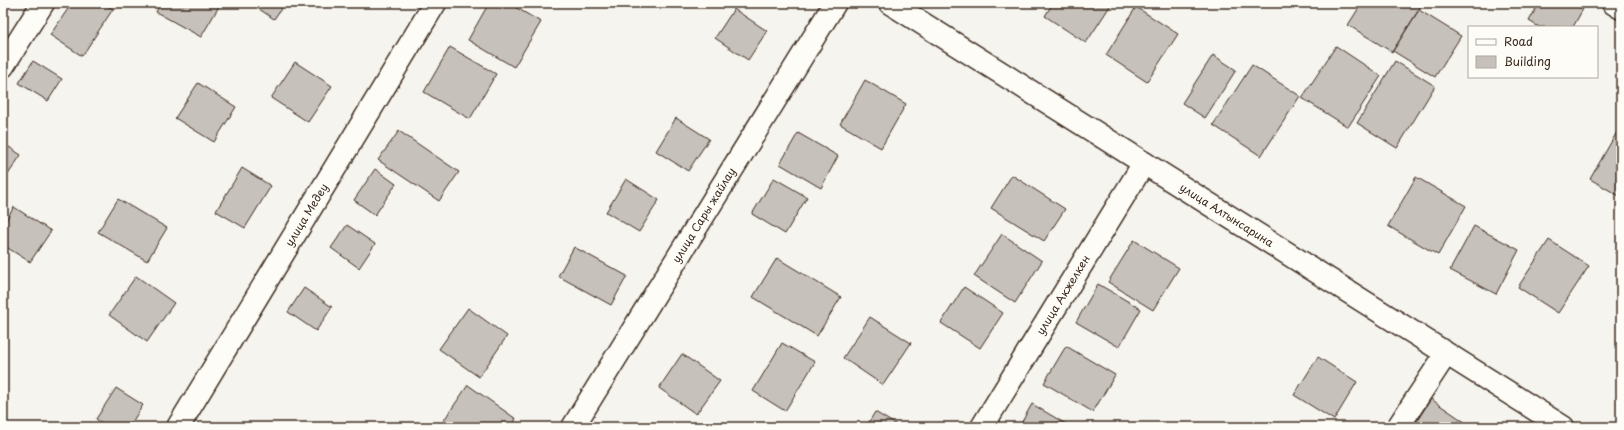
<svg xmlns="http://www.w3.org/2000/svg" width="1624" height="430" viewBox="0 0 1624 430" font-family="'Playpen Sans',sans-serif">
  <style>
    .building { fill: #c7c1bb; stroke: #3b2a1e }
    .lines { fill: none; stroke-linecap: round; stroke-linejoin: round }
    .minor-casing { stroke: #3b2a1e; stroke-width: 25 }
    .minor { stroke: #fdfcf7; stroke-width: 22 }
    .labels { text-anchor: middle; stroke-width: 3; stroke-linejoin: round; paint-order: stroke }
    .street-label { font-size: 11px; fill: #3b2a1e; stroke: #fdfcf7 }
  </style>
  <rect width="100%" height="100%" fill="#f5f4ee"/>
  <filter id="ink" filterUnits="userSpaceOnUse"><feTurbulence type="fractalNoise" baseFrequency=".025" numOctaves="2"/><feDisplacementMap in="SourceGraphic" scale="8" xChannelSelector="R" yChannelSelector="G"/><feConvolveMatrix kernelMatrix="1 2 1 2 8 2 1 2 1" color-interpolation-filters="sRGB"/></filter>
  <g filter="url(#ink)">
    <g class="building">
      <polygon points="72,3 103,3 113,9 82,56 50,35"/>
      <polygon points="161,3 221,3 201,37 156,12"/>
      <polygon points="250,3 285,3 274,19"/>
      <polygon points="489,3 508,3 541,22 514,67 468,40"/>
      <polygon points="1053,3 1112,3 1086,43 1045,16"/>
      <polygon points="1362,3 1423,3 1392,52 1348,25"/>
      <polygon points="1539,3 1572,3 1583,9 1573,27 1539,27 1529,21"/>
      <polygon points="1136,7 1178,34 1147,82 1106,55"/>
      <polygon points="734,9 767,31 748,60 715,38"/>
      <polygon points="1419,10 1461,36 1435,77 1393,51"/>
      <polygon points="1336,46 1381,76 1348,127 1302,98"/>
      <polygon points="450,47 496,74 470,119 424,92"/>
      <polygon points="1213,55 1236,70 1205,118 1182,103"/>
      <polygon points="33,61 62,79 48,101 19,83"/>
      <polygon points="1395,61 1435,86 1397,148 1357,123"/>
      <polygon points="295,62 332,86 308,122 271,98"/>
      <polygon points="1252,65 1300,96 1261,156 1213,125"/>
      <polygon points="865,80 906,104 881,148 840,124"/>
      <polygon points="198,83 236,107 214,142 175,118"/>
      <polygon points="676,118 709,139 688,171 656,151"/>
      <polygon points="1621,125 1621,197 1590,179"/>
      <polygon points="399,131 459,172 439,201 378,160"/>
      <polygon points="798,133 838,156 821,188 780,164"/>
      <polygon points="3,143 21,155 3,182"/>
      <polygon points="242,168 271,186 245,228 216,211"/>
      <polygon points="375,169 396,184 375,215 354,200"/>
      <polygon points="1012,175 1065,209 1044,241 991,208"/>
      <polygon points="1416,177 1466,206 1438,255 1388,226"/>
      <polygon points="774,178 807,197 785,234 752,214"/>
      <polygon points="626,179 659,200 639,232 606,212"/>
      <polygon points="118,199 167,228 147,261 98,232"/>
      <polygon points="14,207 51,231 30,262 3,245 3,225"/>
      <polygon points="347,225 375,244 359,268 331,248"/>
      <polygon points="1474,226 1519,250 1496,294 1450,270"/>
      <polygon points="1002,234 1042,261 1015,303 974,276"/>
      <polygon points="1134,240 1179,268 1153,310 1108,282"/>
      <polygon points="1549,240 1589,266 1558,313 1518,287"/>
      <polygon points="1621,244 1621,257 1615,253"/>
      <polygon points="574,247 627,276 611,305 558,276"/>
      <polygon points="777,258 841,297 817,336 753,297"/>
      <polygon points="136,276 174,303 147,342 109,315"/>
      <polygon points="1098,284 1141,309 1119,347 1076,322"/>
      <polygon points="964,287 1003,313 980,348 941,323"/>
      <polygon points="304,288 332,307 316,331 288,312"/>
      <polygon points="468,308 507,336 479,377 439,349"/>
      <polygon points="870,317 911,343 883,385 843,358"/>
      <polygon points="782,343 815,362 785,411 753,391"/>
      <polygon points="1066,346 1115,375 1093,412 1044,383"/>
      <polygon points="682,354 720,381 696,414 659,388"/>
      <polygon points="1318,357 1357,382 1334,420 1294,395"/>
      <polygon points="468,385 516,419 511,427 447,427 442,423"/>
      <polygon points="116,388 143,405 129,427 108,427 96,419"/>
      <polygon points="1431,399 1472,427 1413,427"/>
      <polygon points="1032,404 1071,427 1019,427"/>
      <polygon points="875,412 900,427 866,427"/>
    </g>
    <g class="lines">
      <g class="minor-casing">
        <g id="minor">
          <path id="s1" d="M890 3 1563 427"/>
          <polyline points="1613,3 1621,8"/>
          <polyline points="3,66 43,3"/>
          <path id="s2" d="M178 427 435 3"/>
          <path id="s3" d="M573 427 835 3"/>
          <path id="s4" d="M982 427 1144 163"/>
          <polyline points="1398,427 1446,354"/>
        </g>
      </g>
      <use href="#minor" class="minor"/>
    </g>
  </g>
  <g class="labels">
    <g class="street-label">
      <text dy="4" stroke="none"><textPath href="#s2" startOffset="248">улица Медеу</textPath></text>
      <text dy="4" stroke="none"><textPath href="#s3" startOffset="249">улица Сары жайлау</textPath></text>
      <text dy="4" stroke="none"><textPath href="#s1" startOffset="398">улица Алтынсарина</textPath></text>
      <text dy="4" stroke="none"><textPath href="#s4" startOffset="155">улица Акжелкен</textPath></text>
    </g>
  </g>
  <rect width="1624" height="430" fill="none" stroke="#fdfcf7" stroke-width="16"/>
  <rect x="8" y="8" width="1608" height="414" fill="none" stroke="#3b2a1e" stroke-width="1.5" filter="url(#ink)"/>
  <rect x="1468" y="26" width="130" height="52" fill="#fdfcf7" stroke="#afa8a0"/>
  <rect x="1476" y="39" width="20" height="6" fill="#fdfcf7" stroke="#afa8a0"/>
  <text x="1504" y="46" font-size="12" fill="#3b2a1e">Road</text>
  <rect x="1476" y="56" width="20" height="12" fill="#c7c1bb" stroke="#afa8a0"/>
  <text x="1504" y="66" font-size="12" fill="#3b2a1e">Building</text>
</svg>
